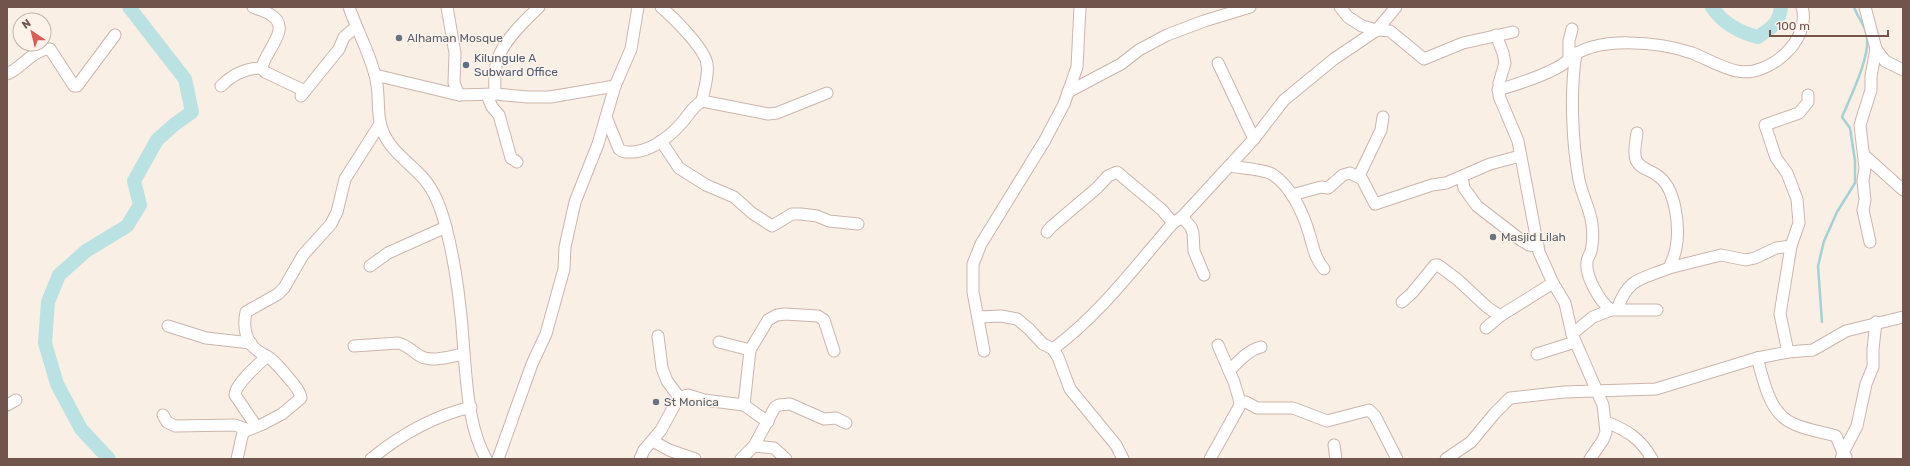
<svg xmlns="http://www.w3.org/2000/svg" width="1910" height="466" viewBox="0 0 1910 466" font-family="Rubik,sans-serif">
  <style>
    .lines { fill: none; stroke-linecap: round; stroke-linejoin: round }
    .stream { stroke: #a2d2d3; stroke-width: 2.5 }
    .river { stroke: #bbe2e2; stroke-width: 14 }
    .minor-casing { stroke: #cbb5ac; stroke-width: 13 }
    .minor { stroke: #fff; stroke-width: 11 }
    .worship-dot { fill: #6b7280; stroke: #fdf3ea; stroke-width: 1.5 }
    .service-dot { fill: #5c6f8a; stroke: #fdf3ea; stroke-width: 1.5 }
    .labels { text-anchor: middle; stroke-width: 3; stroke-linejoin: round; paint-order: stroke }
    .worship-label { font-size: 12px; fill: #5b616d; stroke: #fdf3ea; text-anchor: start }
    .service-label { font-size: 12px; fill: #4e5e75; stroke: #fdf3ea; text-anchor: start }
  </style>
  <rect width="100%" height="100%" fill="#faefe5"/>
  <g class="lines">
    <path class="stream" d="M1822 322 1818 266 1824 241 1837 212 1855 183V161L1850 128 1842 117C1850 98 1873 52 1866 32 1863 23 1857 16 1854 7"/>
    <g class="river">
      <path d="M1712 7C1722 23 1741 33 1758 37 1771 28 1779 24 1781 7"/>
      <polyline points="109,459 81,429 57,384 45,343 48,302 59,275 86,251 127,226 140,205 134,181 157,140 175,124 192,112 185,79 129,7"/>
    </g>
    <g class="minor-casing">
      <g id="minor">
        <path d="M253 7C259 10 266 11 271 15 293 28 264 52 262 68L265 72 305 91"/>
        <path d="M349 7C357 30 369 52 375 75 381 94 375 116 384 134 392 152 411 164 424 179 436 193 442 211 446 228 456 265 462 315 464 353 467 388 469 428 486 459"/>
        <polyline points="447,7 455,53 454,83 459,95"/>
        <path d="M661 7C674 18 705 49 707 64 709 76 704 89 702 101"/>
        <polyline points="1340,7 1348,17 1362,26 1377,30 1390,31 1424,59 1463,43 1513,32"/>
        <polyline points="1865,7 1876,49 1885,61 1903,70"/>
        <polyline points="1496,35 1503,53 1505,63 1499,83 1499,96 1518,141 1539,252 1553,283 1565,303 1572,334 1603,405 1606,432 1603,440 1590,459"/>
        <path d="M1576 53C1570 91 1572 142 1579 180 1582 195 1590 209 1592 224 1593 232 1593 243 1591 251 1590 255 1587 258 1587 262 1585 276 1600 302 1611 310"/>
        <path d="M1569 59C1596 35 1660 42 1692 53 1705 58 1724 69 1737 71 1768 78 1812 40 1802 7"/>
        <polyline points="1218,63 1254,139"/>
        <path d="M7 74C22 68 33 49 50 49L74 86H77L115 35"/>
        <polyline points="375,75 459,95 495,94 528,97 550,97 615,86"/>
        <path d="M221 86C232 75 246 68 262 68"/>
        <path d="M1498 90C1515 85 1559 71 1569 59V41L1572 29"/>
        <polyline points="1068,92 1121,64 1139,50 1167,35 1204,21 1250,7"/>
        <path d="M495 94C495 85 494 75 496 66 499 45 524 21 539 7"/>
        <polyline points="487,95 492,107 499,115 511,158 517,162"/>
        <polyline points="301,96 339,49 344,37 356,27"/>
        <path d="M606 117 619 149C623 153 628 152 634 152 654 150 673 134 685 119 691 111 694 106 702 101L768 114 777 113 827 93"/>
        <polyline points="661,141 679,168 706,185 734,197 752,213 772,226 792,214 801,214 817,216 829,221 858,224"/>
        <polyline points="1864,155 1903,190"/>
        <path d="M1230 166C1240 168 1263 169 1272 174 1291 186 1303 213 1309 233 1313 246 1315 259 1324 269"/>
        <polyline points="1359,176 1381,130 1383,117"/>
        <polyline points="1462,177 1464,188 1477,206 1521,240 1529,245 1538,246"/>
        <polyline points="1292,195 1321,187 1328,188 1343,175 1350,173 1362,179 1375,204 1432,185 1446,183 1490,164 1520,156"/>
        <polyline points="1182,217 1191,227 1193,233 1194,251 1204,275"/>
        <polyline points="1047,232 1051,227 1097,188 1108,176 1117,172 1162,210 1173,223"/>
        <polyline points="1870,242 1863,210 1865,200 1863,181 1865,168 1860,125 1871,90 1871,76 1876,49"/>
        <polyline points="370,266 388,253 446,227"/>
        <polyline points="1669,268 1721,255 1746,260 1755,258 1776,248 1791,246"/>
        <polyline points="1402,302 1412,293 1435,265 1438,265 1458,280 1487,307 1500,316"/>
        <path d="M1617 309C1629 277 1640 280 1669 268 1672 261 1675 255 1676 248 1680 228 1676 188 1658 176 1651 170 1640 169 1636 160 1633 152 1636 141 1637 133"/>
        <polyline points="978,317 1001,316 1017,319 1029,329 1043,344 1053,349 1058,357 1070,389 1116,445 1123,459"/>
        <polyline points="168,326 206,338 251,343"/>
        <polyline points="1486,328 1500,316 1553,283"/>
        <polyline points="1572,334 1593,317 1611,310 1657,310"/>
        <polyline points="719,342 750,350"/>
        <polyline points="1218,345 1234,382 1240,402 1246,402 1257,408 1293,408 1327,421 1369,410 1375,416 1397,459"/>
        <path d="M354 346 398 343C407 345 412 351 420 356 432 363 451 356 464 354"/>
        <path d="M1053 349C1101 313 1134 268 1173 223L1182 217 1254 139 1284 100 1334 59 1377 30 1396 7"/>
        <polyline points="984,351 973,292 973,264 981,244 1045,140 1064,104 1077,67 1080,7"/>
        <polyline points="1788,352 1780,314 1791,246 1799,223 1797,199 1787,173 1776,158 1765,125 1799,113 1808,102 1808,95"/>
        <polyline points="1537,354 1575,342"/>
        <path d="M1757 358C1764 381 1769 414 1794 424 1807 430 1822 432 1836 436L1843 453 1841 459"/>
        <path d="M1229 371C1238 362 1248 350 1261 347"/>
        <polyline points="679,397 688,395 704,400 744,405"/>
        <polyline points="7,405 16,400"/>
        <polyline points="163,415 167,422 175,426 235,425 246,429"/>
        <polyline points="768,422 744,405 750,350 768,320 777,315 785,314 818,316 824,320 834,351"/>
        <path d="M1606 422C1627 430 1641 439 1652 459"/>
        <path d="M256 426 235 395C235 384 259 364 267 356"/>
        <polyline points="653,441 669,450 695,459"/>
        <polyline points="1334,445 1336,459"/>
        <polyline points="754,446 774,448 786,459"/>
        <polyline points="1846,457 1843,453 1857,426 1866,384 1873,367 1873,349 1876,322"/>
        <path d="M237 459 243 432 263 424 282 414 301 398C300 391 296 387 292 382 285 374 279 366 271 359 267 356 262 354 258 351 245 342 243 326 246 312L278 294 284 288 303 255 331 224 337 212 345 179 380 124"/>
        <path d="M371 459C400 435 434 416 471 407"/>
        <polyline points="498,459 532,364 546,334 564,269 565,247 575,202 598,144 615,86 631,49 638,7"/>
        <polyline points="640,459 644,450 661,430 679,397 667,381 662,368 658,336"/>
        <polyline points="741,459 754,446 775,407 779,405 790,404 824,419 836,418 846,423"/>
        <polyline points="1210,459 1239,407 1240,402"/>
        <polyline points="1446,459 1471,442 1495,413 1510,398 1564,392 1656,389 1757,358 1788,352 1813,350 1846,331 1903,317"/>
      </g>
    </g>
    <use href="#minor" class="minor"/>
  </g>
  <g class="worship-dot">
    <circle cx="399" cy="38" r="4"/>
    <circle cx="1493" cy="237" r="4"/>
    <circle cx="656" cy="402" r="4"/>
  </g>
  <circle class="service-dot" cx="466" cy="65" r="4"/>
  <g class="labels">
    <g class="worship-label">
      <text x="407" y="42">Alhaman Mosque</text>
      <text x="1501" y="241">Masjid Lilah</text>
      <text x="664" y="406">St Monica</text>
    </g>
    <g class="service-label">
      <text x="474" y="62">Kilungule A<tspan x="474" dy="14">Subward Office</tspan></text>
    </g>
  </g>
  <rect width="1910" height="466" fill="none" stroke="#71544c" stroke-width="16"/>
  <g transform="translate(32 32) rotate(325)"><circle r="19" fill="#fdf3ea" stroke="#c5b3ab"/>
  <path d="M0-3L7 15L0 10L-7 15Z" fill="#da5e54"/>
  <text y="-6" font-size="11" font-weight="bold" text-anchor="middle" fill="#71544c">N</text>
  </g>
  <path d="M1770 30v6h118v-6" fill="none" stroke="#71544c" stroke-width="2"/>
  <text x="1776" y="30" font-size="12" fill="#71544c" stroke="#fdf3ea" stroke-width="3" paint-order="stroke">100 m</text>
</svg>
